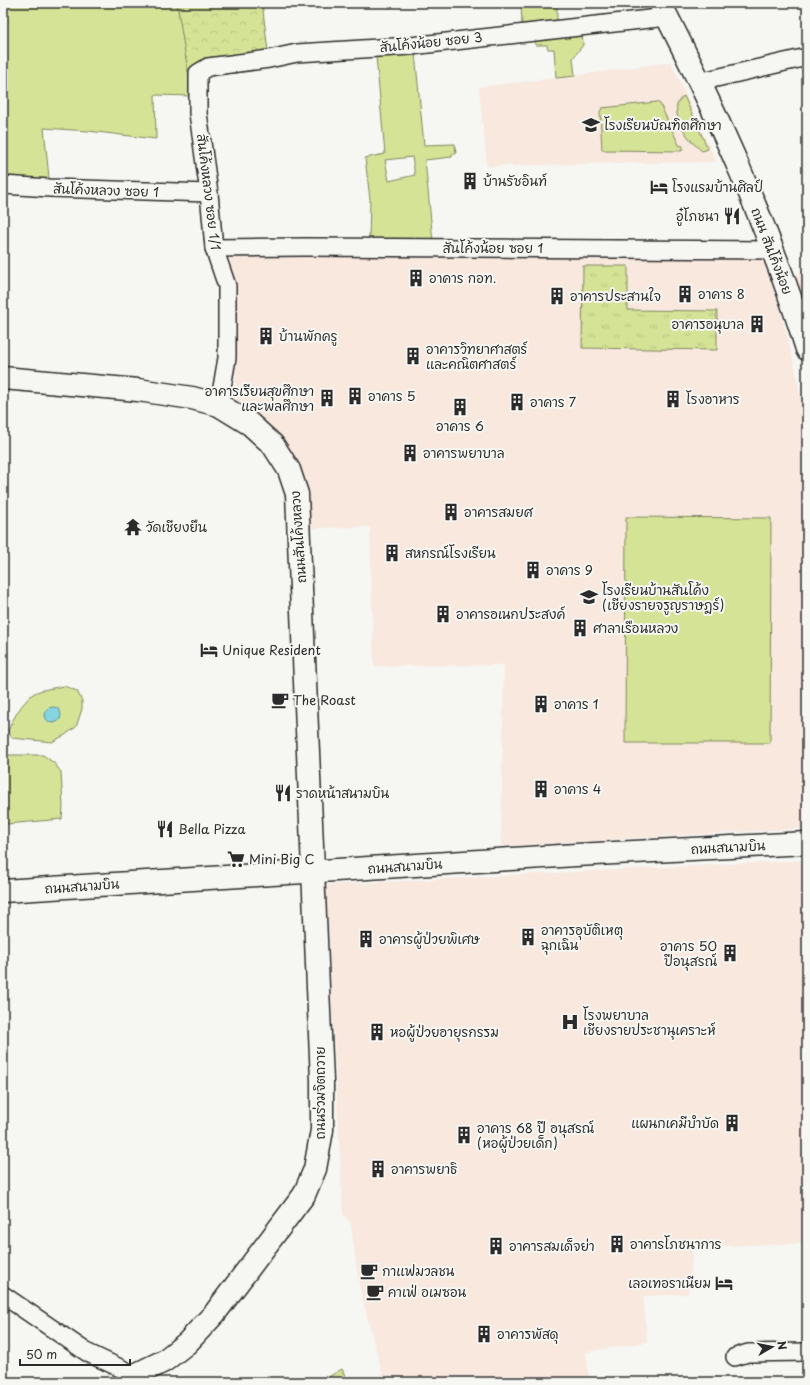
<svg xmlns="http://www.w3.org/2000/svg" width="810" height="1385" viewBox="0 0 810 1385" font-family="'Playpen Sans','Playpen Sans Thai',sans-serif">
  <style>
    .built { fill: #f8e8de }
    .grass { fill: #d5e396; stroke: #808760; fill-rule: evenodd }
    .forest { fill: url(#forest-crowns); stroke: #808760 }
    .park { fill: url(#park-tufts); stroke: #808760 }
    .water { fill: #84d5df; stroke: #609197 }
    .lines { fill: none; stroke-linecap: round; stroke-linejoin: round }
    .street-casing { stroke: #2b2b2b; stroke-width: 20 }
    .secondary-casing { stroke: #2b2b2b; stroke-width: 25 }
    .street { stroke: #f6f6f2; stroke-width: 17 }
    .secondary { stroke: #f6f6f2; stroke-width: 22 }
    .labels { text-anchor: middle; stroke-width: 4; stroke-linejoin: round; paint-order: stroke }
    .street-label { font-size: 13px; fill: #2b2b2b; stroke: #f6f6f2 }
    .poi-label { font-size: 13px; fill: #2b2b2b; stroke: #f6f6f2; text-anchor: start }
  </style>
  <defs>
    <pattern id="forest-crowns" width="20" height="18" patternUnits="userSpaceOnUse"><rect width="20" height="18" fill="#d5e396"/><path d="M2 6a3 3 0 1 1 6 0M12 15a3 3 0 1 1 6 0" fill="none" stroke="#b7c381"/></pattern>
    <pattern id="park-tufts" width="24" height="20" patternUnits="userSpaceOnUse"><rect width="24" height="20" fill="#d5e396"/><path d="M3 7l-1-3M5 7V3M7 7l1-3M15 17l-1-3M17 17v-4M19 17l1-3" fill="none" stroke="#b7c381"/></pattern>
  </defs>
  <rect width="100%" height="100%" fill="#f6f6f2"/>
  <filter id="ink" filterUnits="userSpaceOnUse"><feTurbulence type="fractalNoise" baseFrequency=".025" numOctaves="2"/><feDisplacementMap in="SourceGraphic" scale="8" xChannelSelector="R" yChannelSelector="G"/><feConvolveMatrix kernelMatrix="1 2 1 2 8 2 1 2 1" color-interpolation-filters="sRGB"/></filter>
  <g filter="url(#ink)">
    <g class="built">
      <polygon points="671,62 716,162 619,163 487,166 479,87 573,76"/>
      <polygon points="230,254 767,257 796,372 807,435 807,828 501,846 504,665 374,666 370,527 307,528 263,422 236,400"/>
      <polygon points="807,273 807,311 795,275"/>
      <polygon points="807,860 807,1243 693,1247 688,1294 643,1296 647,1342 586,1352 589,1382 386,1382 382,1373 359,1285 351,1224 343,1214 326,885"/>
    </g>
    <g class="grass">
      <polygon points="3,3 177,3 193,96 155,95 156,139 88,131 44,128 50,188 3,185"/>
      <polygon points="521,3 557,3 557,24 522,26"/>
      <polygon points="582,30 583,45 573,58 575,76 556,78 554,49 548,49 547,45 535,45 536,37"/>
      <path d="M415 53 424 145 455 144 456 154H452V157L425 160 433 242H369L370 199 365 158 385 154 376 56ZM412 157 415 175 389 181 385 160Z"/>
      <path d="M684 96 708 149 702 151C689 142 664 108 684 96Z"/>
      <polygon points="657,102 660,104 679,145 683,146 682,151 602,150 600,112 602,108"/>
      <polygon points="626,517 771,518 770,743 625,743"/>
      <path d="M64 686 77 691 82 701V709L76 727 65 735 52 742 12 738 8 731C13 718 22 703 33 694 41 689 55 688 64 686Z"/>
      <polygon points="3,755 43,755 54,763 61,772 63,807 62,819 7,824 3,818"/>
    </g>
    <g class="forest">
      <polygon points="177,3 262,3 269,59 211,66 188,72"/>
      <polygon points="342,1369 348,1382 325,1382 330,1376"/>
    </g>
    <polygon class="park" points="583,266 628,266 628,310 717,311 717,350 582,348"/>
    <circle class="water" cx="53" cy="715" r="8"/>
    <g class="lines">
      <g class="street-casing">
        <g id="street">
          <polyline points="699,82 807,57"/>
          <polyline points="3,185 50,188 209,193"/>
          <polyline points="214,248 305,247 772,250"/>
          <polyline points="219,405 227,358 227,286 214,248 209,193 198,113 198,73 208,67 269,59 297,53 411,46 667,17"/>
          <polyline points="3,1295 88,1353 135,1375"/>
          <polyline points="735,1357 748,1353 807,1352"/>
        </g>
      </g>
      <g class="secondary-casing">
        <g id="secondary">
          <path d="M660 3C717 114 770 229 807 349"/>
          <polyline points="3,378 138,390 192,398 219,405 250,424 273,445 289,470 297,494 322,1081 322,1130 315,1169 304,1195 215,1313 187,1343 164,1361 135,1375 128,1382"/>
          <polyline points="3,891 576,855 807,843"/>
        </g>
      </g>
      <use href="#street" class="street"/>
      <use href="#secondary" class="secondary"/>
    </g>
  </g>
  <defs>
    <g id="school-bare" transform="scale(1.38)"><path d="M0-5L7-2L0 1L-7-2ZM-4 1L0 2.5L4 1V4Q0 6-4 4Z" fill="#2b2b2b" stroke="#f6f6f2" stroke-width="2.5" paint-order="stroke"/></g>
    <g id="building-bare" transform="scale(1.38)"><path d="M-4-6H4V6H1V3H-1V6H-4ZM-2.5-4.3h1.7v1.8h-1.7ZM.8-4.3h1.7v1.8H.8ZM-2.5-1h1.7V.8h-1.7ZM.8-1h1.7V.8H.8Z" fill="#2b2b2b" stroke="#f6f6f2" stroke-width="2.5" paint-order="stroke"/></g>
    <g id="hotel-bare" transform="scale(1.38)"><path d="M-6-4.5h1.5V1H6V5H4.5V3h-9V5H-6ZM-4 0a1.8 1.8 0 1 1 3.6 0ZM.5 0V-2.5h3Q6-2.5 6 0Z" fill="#2b2b2b" stroke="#f6f6f2" stroke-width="2.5" paint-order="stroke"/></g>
    <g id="restaurant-bare" transform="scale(1.38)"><path d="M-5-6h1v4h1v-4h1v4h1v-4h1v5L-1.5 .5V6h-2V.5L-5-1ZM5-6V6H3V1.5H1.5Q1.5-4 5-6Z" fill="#2b2b2b" stroke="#f6f6f2" stroke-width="2.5" paint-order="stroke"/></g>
    <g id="temple-bare" transform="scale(1.38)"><path d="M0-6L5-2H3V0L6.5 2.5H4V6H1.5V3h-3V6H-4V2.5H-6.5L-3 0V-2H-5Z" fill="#2b2b2b" stroke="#f6f6f2" stroke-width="2.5" paint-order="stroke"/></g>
    <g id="cafe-bare" transform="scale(1.38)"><path d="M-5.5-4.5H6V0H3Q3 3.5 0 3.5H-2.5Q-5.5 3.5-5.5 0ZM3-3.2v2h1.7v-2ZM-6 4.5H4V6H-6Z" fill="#2b2b2b" stroke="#f6f6f2" stroke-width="2.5" paint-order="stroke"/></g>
    <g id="supermarket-bare" transform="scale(1.38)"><path d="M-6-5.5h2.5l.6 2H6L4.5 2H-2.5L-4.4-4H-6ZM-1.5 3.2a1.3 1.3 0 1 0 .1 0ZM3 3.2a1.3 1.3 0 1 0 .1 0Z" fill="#2b2b2b" stroke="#f6f6f2" stroke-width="2.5" paint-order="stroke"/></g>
    <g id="hospital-bare" transform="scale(1.38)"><path d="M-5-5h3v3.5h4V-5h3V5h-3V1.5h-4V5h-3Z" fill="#2b2b2b" stroke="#f6f6f2" stroke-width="2.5" paint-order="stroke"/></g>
  </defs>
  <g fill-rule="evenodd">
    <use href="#school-bare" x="591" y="125"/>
    <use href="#building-bare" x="470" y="181"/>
    <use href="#hotel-bare" x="659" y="187"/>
    <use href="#restaurant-bare" x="732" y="216"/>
    <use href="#building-bare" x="416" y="278"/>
    <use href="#building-bare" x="685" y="294"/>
    <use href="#building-bare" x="557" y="296"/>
    <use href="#building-bare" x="757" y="324"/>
    <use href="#building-bare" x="266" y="336"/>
    <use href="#building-bare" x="413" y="356"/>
    <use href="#building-bare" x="355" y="396"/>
    <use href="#building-bare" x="327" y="398"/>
    <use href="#building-bare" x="673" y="399"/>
    <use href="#building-bare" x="517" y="402"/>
    <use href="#building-bare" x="460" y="407"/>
    <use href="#building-bare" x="410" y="453"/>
    <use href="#building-bare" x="451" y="512"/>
    <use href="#temple-bare" x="133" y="527"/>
    <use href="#building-bare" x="392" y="553"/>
    <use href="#building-bare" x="533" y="570"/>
    <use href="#school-bare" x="589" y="597"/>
    <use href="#building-bare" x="443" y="614"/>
    <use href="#building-bare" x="580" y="628"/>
    <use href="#hotel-bare" x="209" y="650"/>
    <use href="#cafe-bare" x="280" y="700"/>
    <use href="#building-bare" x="541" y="704"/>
    <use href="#building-bare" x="541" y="789"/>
    <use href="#restaurant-bare" x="283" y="793"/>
    <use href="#restaurant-bare" x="165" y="829"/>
    <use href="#supermarket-bare" x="236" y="859"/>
    <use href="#building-bare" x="528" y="937"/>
    <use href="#building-bare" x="366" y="939"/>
    <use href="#building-bare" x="730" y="953"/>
    <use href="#hospital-bare" x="570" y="1022"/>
    <use href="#building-bare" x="377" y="1032"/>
    <use href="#building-bare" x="732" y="1123"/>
    <use href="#building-bare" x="464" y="1135"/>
    <use href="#building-bare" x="378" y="1169"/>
    <use href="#building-bare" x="617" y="1244"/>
    <use href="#building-bare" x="496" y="1246"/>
    <use href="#cafe-bare" x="369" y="1271"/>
    <use href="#hotel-bare" x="724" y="1283"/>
    <use href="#cafe-bare" x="375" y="1292"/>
    <use href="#building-bare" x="484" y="1334"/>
  </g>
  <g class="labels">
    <g class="street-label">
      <text transform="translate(431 42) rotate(-6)" y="5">สันโค้งน้อย ซอย 3</text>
      <text transform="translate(106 190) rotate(2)" y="5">สันโค้งหลวง ซอย 1</text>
      <text transform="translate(209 192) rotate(83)" y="5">สันโค้งหลวง ซอย 1/1</text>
      <text x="493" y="253">สันโค้งน้อย ซอย 1</text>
      <text transform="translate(772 251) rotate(69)" y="5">ถนน สันโค้งน้อย</text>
      <text transform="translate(298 537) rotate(-94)" y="5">ถนนสันโค้งหลวง</text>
      <text transform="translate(728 847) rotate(-3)" y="5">ถนนสนามบิน</text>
      <text transform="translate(405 866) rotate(-4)" y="5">ถนนสนามบิน</text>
      <text transform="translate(82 886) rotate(-4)" y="5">ถนนสนามบิน</text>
      <text transform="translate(320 1093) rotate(-90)" y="5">ถนนร่วมจิตถวาย</text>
    </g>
    <g class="poi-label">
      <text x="604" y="130">โรงเรียนบัณฑิตศึกษา</text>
      <text x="483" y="186">บ้านรัชอินท์</text>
      <text x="672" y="192">โรงแรมบ้านศิลป์</text>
      <text x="719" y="221" text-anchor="end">อู๋โภชนา</text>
      <text x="429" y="283">อาคาร กอท.</text>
      <text x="698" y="299">อาคาร 8</text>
      <text x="570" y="301">อาคารประสานใจ</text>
      <text x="744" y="329" text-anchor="end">อาคารอนุบาล</text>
      <text x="279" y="341">บ้านพักครู</text>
      <text x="426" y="354">อาคารวิทยาศาสตร์<tspan x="426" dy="15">และคณิตศาสตร์</tspan></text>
      <text x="314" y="396" text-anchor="end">อาคารเรียนสุขศึกษา<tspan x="314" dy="15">และพลศึกษา</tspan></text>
      <text x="368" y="401">อาคาร 5</text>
      <text x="686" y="404">โรงอาหาร</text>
      <text x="530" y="407">อาคาร 7</text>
      <text x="460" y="431" text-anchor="middle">อาคาร 6</text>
      <text x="423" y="458">อาคารพยาบาล</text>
      <text x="464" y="517">อาคารสมยศ</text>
      <text x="146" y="532">วัดเชียงยืน</text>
      <text x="405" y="558">สหกรณ์โรงเรียน</text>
      <text x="546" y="575">อาคาร 9</text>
      <text x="602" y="595">โรงเรียนบ้านสันโค้ง<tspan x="602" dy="15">(เชียงรายจรูญราษฎร์)</tspan></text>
      <text x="456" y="619">อาคารอเนกประสงค์</text>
      <text x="593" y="633">ศาลาเรือนหลวง</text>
      <text x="222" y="655">Unique Resident</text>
      <text x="293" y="705">The Roast</text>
      <text x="554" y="709">อาคาร 1</text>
      <text x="554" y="794">อาคาร 4</text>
      <text x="296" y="798">ราดหน้าสนามบิน</text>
      <text x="178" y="834">Bella Pizza</text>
      <text x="249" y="864">Mini Big C</text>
      <text x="541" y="935">อาคารอุบัติเหตุ<tspan x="541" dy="15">ฉุกเฉิน</tspan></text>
      <text x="379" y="944">อาคารผู้ป่วยพิเศษ</text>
      <text x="717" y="951" text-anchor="end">อาคาร 50<tspan x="717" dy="15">ปีอนุสรณ์</tspan></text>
      <text x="583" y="1020">โรงพยาบาล<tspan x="583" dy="15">เชียงรายประชานุเคราะห์</tspan></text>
      <text x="390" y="1037">หอผู้ป่วยอายุรกรรม</text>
      <text x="719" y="1128" text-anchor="end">แผนกเคมีบำบัด</text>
      <text x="477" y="1133">อาคาร 68 ปี อนุสรณ์<tspan x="477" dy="15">(หอผู้ป่วยเด็ก)</tspan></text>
      <text x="391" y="1174">อาคารพยาธิ</text>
      <text x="630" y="1249">อาคารโภชนาการ</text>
      <text x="509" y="1251">อาคารสมเด็จย่า</text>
      <text x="382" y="1276">กาแฟมวลชน</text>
      <text x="711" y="1288" text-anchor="end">เลอเทอราเนียม</text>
      <text x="388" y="1297">คาเฟ่ อเมซอน</text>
      <text x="497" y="1339">อาคารพัสดุ</text>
    </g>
  </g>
  <rect width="810" height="1385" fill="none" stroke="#f6f6f2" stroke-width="16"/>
  <rect x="8" y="8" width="794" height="1369" fill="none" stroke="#2b2b2b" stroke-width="1.5" filter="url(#ink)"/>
  <g transform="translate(772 1347) rotate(81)" stroke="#f6f6f2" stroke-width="3" paint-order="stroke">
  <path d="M0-3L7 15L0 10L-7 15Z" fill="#2b2b2b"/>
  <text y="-6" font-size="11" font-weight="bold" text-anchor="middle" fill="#2b2b2b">N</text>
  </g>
  <path d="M20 1359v6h110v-6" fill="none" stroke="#2b2b2b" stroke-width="2"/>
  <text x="26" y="1359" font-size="12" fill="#2b2b2b" stroke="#f6f6f2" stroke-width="3" paint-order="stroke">50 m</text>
</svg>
